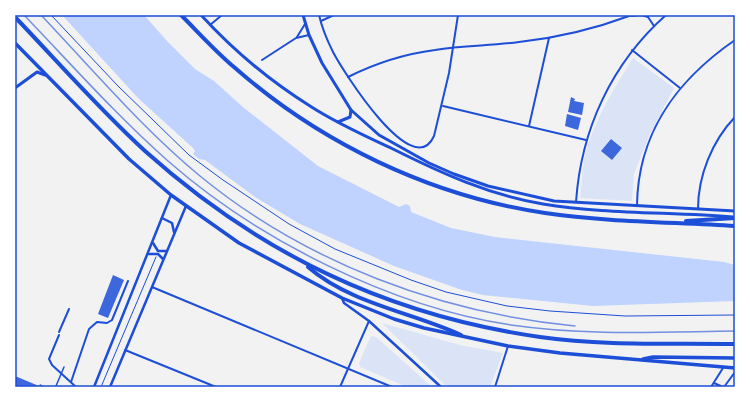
<svg xmlns="http://www.w3.org/2000/svg" width="750" height="402" viewBox="0 0 750 402" font-family="Cabin,sans-serif">
  <style>
    .green { fill: #dbe4f7 }
    .water { fill: #bfd3fe }
    .building { fill: #3d67dc }
    .lines { fill: none; stroke-linecap: round; stroke-linejoin: round }
    .path { stroke: #1d4ed8; stroke-width: 1 }
    .pedestrian { stroke: #1d4ed8; stroke-width: 1.5 }
    .minor { stroke: #1d4ed8; stroke-width: 2 }
    .tertiary { stroke: #1d4ed8; stroke-width: 2.5 }
    .secondary { stroke: #1d4ed8; stroke-width: 3 }
    .trunk { stroke: #1d4ed8; stroke-width: 3.5 }
    .motorway { stroke: #1d4ed8; stroke-width: 4 }
    .rail { stroke: #7290e2; stroke-width: 1.5 }
    .neatline { fill: none; stroke: #1d4ed8; stroke-width: 1.5 }
  </style>
  <rect width="100%" height="100%" fill="#f2f2f2"/>
  <g class="green">
    <path d="M633 58 674 88 649 136 634 174 632 201 580 198C582 184 582 169 585 155 594 120 614 89 633 58Z"/>
    <polygon points="382,323 460,345 503,353 490,387 447,387"/>
    <polygon points="371,336 376,337 432,387 407,387 360,367 359,363"/>
  </g>
  <polygon class="water" points="62,15 144,15 167,41 195,69 214,81 244,108 318,166 399,207 406,204 410,206 411,212 451,228 495,237 724,262 735,265 735,301 593,306 483,295 462,290 394,266 300,224 255,197 205,160 199,159 193,154 195,151 193,148 138,98"/>
  <g class="building">
    <polygon points="571,97 575,99 574,101 584,103 582,115 568,112"/>
    <polygon points="567,114 581,118 578,130 565,126"/>
    <polygon points="611,139 622,148 612,160 601,151"/>
    <polygon points="113,275 124,280 108,318 98,314"/>
    <polygon points="15,376 39,386 40,384 46,387 15,387"/>
  </g>
  <g class="lines">
    <g class="path">
      <polyline points="51,15 118,86 189,155 223,180 289,224 335,249 411,280 446,292 507,306 550,311 625,316 735,315"/>
      <polyline points="101,387 156,257"/>
    </g>
    <polyline class="pedestrian" points="56,386 64,367"/>
    <g class="minor">
      <path d="M319 15C322 28 327 40 333 52 343 71 413 183 434 136L449 73 458 15"/>
      <polyline points="648,15 648,17 654,26"/>
      <polyline points="632,16 641,15 648,17"/>
      <polyline points="321,21 334,15"/>
      <polyline points="210,25 222,15"/>
      <polyline points="297,37 305,24"/>
      <polyline points="632,50 680,88"/>
      <polyline points="262,60 296,38 309,35"/>
      <path d="M348 77C376 63 404 54 435 50 463 45 491 46 519 42 557 38 597 28 632 15"/>
      <polyline points="443,106 586,140"/>
      <polyline points="529,126 549,38"/>
      <path d="M576 202C581 129 612 63 666 15"/>
      <path d="M637 205C638 132 677 80 735 40"/>
      <path d="M698 209C698 176 712 141 735 117"/>
      <polyline points="152,287 392,387"/>
      <polyline points="59,332 69,309"/>
      <polyline points="59,335 49,359 52,365 76,387"/>
      <polyline points="125,350 216,387"/>
      <polyline points="71,382 89,329 97,322 107,323 112,320 128,281"/>
      <polyline points="714,383 723,387"/>
      <polyline points="340,387 369,321"/>
      <polyline points="495,387 508,346"/>
      <polyline points="711,387 723,368"/>
      <polyline points="724,387 735,372"/>
    </g>
    <g class="tertiary">
      <polyline points="162,218 172,223 174,232"/>
      <polyline points="153,243 158,251 167,251"/>
      <polyline points="148,254 158,254 163,259"/>
      <polyline points="342,298 344,303 369,321 441,387"/>
      <polyline points="94,387 171,195"/>
      <polyline points="110,387 186,206"/>
    </g>
    <g class="secondary">
      <path d="M201 15C233 50 270 81 310 106 336 123 365 136 393 149 441 173 489 195 543 204 603 214 671 212 733 217"/>
      <polyline points="303,15 309,35 322,63 351,110 379,135 429,163 454,174 488,186 554,201 735,211"/>
      <polyline points="15,88 37,72 45,75"/>
      <polyline points="338,122 350,117 351,110"/>
    </g>
    <g class="trunk">
      <polyline points="15,43 129,159 171,195 239,243 342,298 394,319 424,328 508,346 560,353 735,368"/>
      <polyline points="643,359 653,357 735,358"/>
    </g>
    <g class="motorway">
      <path d="M181 15C199 33 215 51 234 67 320 143 430 196 545 213 607 222 672 222 735 226"/>
      <path d="M15 17C58 62 99 109 145 151 260 254 387 315 540 337 604 346 670 343 735 344"/>
      <polyline points="686,221 735,218"/>
      <path d="M308 267C351 304 411 312 461 335"/>
    </g>
    <g class="rail">
      <path d="M24 15C71 64 117 116 168 161 258 240 391 307 511 325 587 336 658 332 735 331"/>
      <path d="M41 15C93 70 142 128 200 176 306 263 441 313 575 326"/>
    </g>
  </g>
  <rect width="750" height="402" fill="none" stroke="#ffffff" stroke-width="32"/>
  <rect x="16" y="16" width="718" height="370" class="neatline"/>
</svg>
